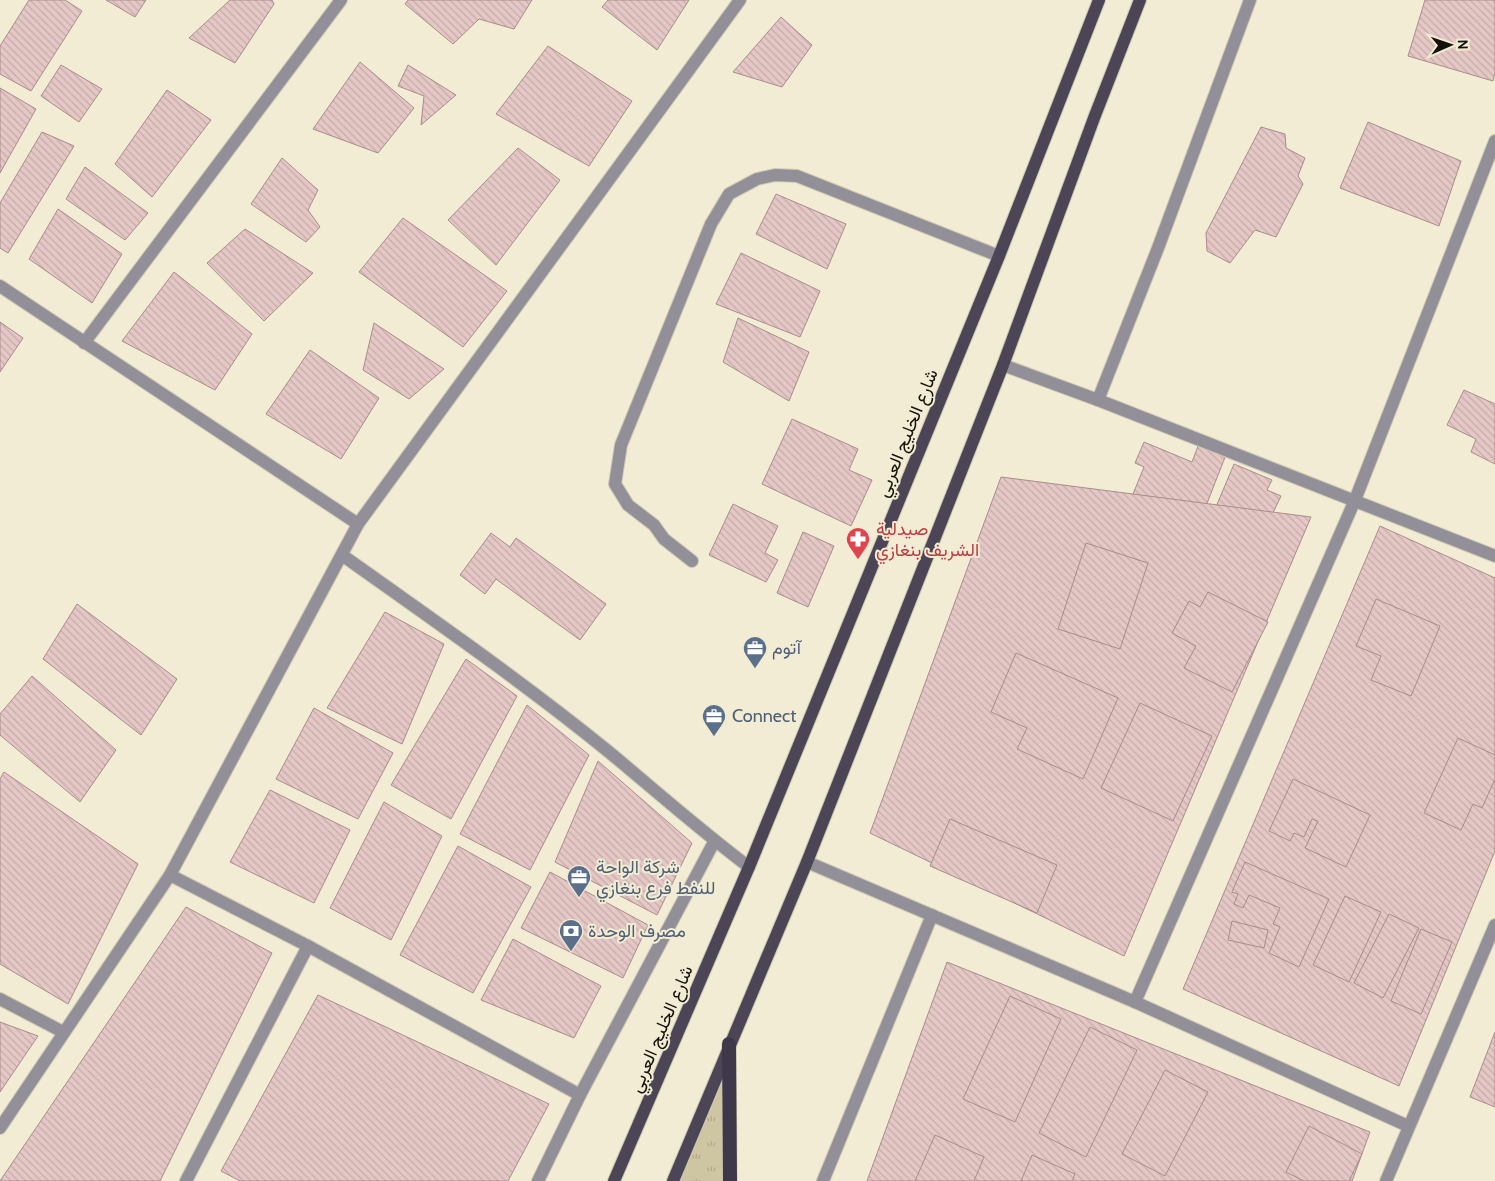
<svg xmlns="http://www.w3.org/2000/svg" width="1495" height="1181" viewBox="0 0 1495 1181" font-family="Cabin,Vazirmatn,sans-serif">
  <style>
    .grass { fill: url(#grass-tufts) }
    .building { fill: url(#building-back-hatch); stroke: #a88c8b }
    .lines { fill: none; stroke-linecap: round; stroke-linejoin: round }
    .minor-casing { stroke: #cec9b3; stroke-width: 14 }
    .primary-casing { stroke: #cec9b3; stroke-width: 14 }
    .trunk-casing { stroke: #cec9b3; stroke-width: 15 }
    .minor { stroke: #928f99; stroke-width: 12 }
    .primary { stroke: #4b4555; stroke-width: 12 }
    .trunk { stroke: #3f384a; stroke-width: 14 }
    .labels { text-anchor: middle; stroke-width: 4; stroke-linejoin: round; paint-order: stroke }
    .street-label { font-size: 18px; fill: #14120a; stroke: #f1ecd3 }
    .health-label { font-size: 18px; fill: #be3a42; stroke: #f1ecd3; text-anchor: start }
    .service-label { font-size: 18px; fill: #4e5e75; stroke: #f1ecd3; text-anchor: start }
  </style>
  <defs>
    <pattern id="grass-tufts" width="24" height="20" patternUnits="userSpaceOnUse" patternTransform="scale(1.25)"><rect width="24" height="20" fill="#cec6a3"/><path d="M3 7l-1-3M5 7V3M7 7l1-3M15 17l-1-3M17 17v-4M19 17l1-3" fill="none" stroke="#b0a98b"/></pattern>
    <pattern id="building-back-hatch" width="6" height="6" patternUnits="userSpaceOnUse" patternTransform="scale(1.25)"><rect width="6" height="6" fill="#e5c8c6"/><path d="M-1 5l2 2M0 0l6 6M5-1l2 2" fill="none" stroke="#c4aba9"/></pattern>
  </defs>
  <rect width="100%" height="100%" fill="#f1ecd3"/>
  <polygon class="grass" points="726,1059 727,1181 676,1181"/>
  <g class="building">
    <polygon points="29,0 65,0 82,11 31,91 0,74 0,46"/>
    <polygon points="106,0 146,0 135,17"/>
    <polygon points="230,0 272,0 274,4 235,63 189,38"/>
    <polygon points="408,0 532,0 514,29 479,19 453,44 405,4"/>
    <polygon points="608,0 689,0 657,50 602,7"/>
    <polygon points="1425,0 1495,0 1495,73 1493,81 1408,56"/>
    <polygon points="781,17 812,45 782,87 733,72"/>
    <polygon points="548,46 632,101 589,166 496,114"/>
    <polygon points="360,62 414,108 378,153 313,129"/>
    <polygon points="61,65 102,89 79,122 41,96"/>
    <polygon points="408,65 456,95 421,125 424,96 398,86"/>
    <polygon points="0,88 36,109 0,173"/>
    <polygon points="167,90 211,120 152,197 115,164"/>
    <polygon points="1368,122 1461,161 1439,226 1340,188"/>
    <polygon points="1261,127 1285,134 1286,148 1305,158 1298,176 1303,184 1276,237 1255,230 1230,263 1207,251 1206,233"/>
    <polygon points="42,132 74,146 8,253 0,248 0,203"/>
    <polygon points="518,148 560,180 496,265 448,220"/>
    <polygon points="282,158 318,190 308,210 320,227 306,242 251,204"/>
    <polygon points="85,167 148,213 125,240 66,199"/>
    <polygon points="776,194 846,224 827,269 756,234"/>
    <polygon points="58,209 122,254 92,303 29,259"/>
    <polygon points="403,218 507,291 463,347 359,272"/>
    <polygon points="245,229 313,273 264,321 207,263"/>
    <polygon points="741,253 820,291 800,337 716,304"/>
    <polygon points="174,272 252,334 215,390 122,341"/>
    <polygon points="738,318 809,352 789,401 723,362"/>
    <polygon points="0,322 23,338 0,372"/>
    <polygon points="374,323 444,369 409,399 363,370"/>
    <polygon points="310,350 379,398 341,459 266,414"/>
    <polygon points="1464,390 1495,404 1495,464 1471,452 1476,439 1447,425"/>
    <polygon points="792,419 858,449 849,470 872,480 851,526 762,484"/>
    <polygon points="1200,441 1227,452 1206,506 1196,502 1178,549 1112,522 1123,495 1131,499 1144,467 1135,463 1144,442 1192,462"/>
    <polygon points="1234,464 1272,480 1267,490 1281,496 1272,515 1288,522 1283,534 1292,538 1277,573 1269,569 1264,580 1197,552"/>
    <polygon points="1001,477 1311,517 1124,956 870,833"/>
    <polygon points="733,504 778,526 765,553 778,560 766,582 709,555"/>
    <polygon points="1380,526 1495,578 1495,851 1399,1086 1183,989"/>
    <polygon points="803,532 834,546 808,607 777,593"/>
    <polygon points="491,533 510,547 516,538 606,604 580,640 496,579 485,594 460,575"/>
    <polygon points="1086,543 1148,563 1120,649 1058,629"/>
    <polygon points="1208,592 1268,622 1232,692 1184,668 1196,646 1172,633 1189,601 1200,607"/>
    <polygon points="1376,599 1440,626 1411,696 1371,680 1381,656 1356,646"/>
    <polygon points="77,604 177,679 141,735 43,659"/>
    <polygon points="385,612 444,644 402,744 327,708"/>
    <polygon points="1016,653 1118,698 1083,779 1017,749 1027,728 991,712"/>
    <polygon points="466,659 517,696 451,819 391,785"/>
    <polygon points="32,676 116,750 80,802 0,735 0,714"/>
    <polygon points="1140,703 1212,736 1173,821 1101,788"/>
    <polygon points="527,705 589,755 530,870 460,834"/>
    <polygon points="314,708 393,753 358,819 276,779"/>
    <polygon points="1458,738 1495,755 1495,779 1482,808 1473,804 1461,830 1424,813"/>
    <polygon points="598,761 692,843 657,915 555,862"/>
    <polygon points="4,772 138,864 68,1004 0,964 0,779"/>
    <polygon points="1293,779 1370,815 1346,867 1305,848 1318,821 1312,819 1304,837 1294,833 1290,841 1269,831"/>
    <polygon points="270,790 350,830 314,903 230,862"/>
    <polygon points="384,802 442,836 391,940 330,908"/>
    <polygon points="950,819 1057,865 1037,913 930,866"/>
    <polygon points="458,846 531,887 473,993 400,955"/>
    <polygon points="1245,862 1329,899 1299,967 1269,953 1280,927 1273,924 1280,908 1249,895 1243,908 1234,904 1238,894 1232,892"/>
    <polygon points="550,872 648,925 623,978 521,928"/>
    <polygon points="1345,896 1381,912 1349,982 1313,965"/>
    <polygon points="186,907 272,953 160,1181 0,1181"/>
    <polygon points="1389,914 1419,928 1383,998 1354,983"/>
    <polygon points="1232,921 1268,930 1264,948 1228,940"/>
    <polygon points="1421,929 1452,942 1421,1014 1391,1001"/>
    <polygon points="513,939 601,986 574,1038 481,1000"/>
    <polygon points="947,962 1370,1132 1352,1181 867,1181"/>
    <polygon points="318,995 549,1104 508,1181 240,1181 221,1171"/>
    <polygon points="1010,996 1061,1019 1015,1122 963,1099"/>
    <polygon points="0,1022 38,1036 0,1092"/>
    <polygon points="1090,1027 1137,1050 1086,1157 1039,1133"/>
    <polygon points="1495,1032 1495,1107 1470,1097"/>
    <polygon points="1165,1070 1208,1092 1165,1176 1122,1154"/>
    <polygon points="1309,1126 1362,1154 1349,1181 1304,1181 1286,1172"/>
    <polygon points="935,1135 984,1157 974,1181 915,1181"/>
    <polygon points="1032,1155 1075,1174 1072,1181 1021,1181"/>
  </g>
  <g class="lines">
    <g class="minor-casing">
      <g id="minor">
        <polyline points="0,286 358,524"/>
        <polyline points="84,343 341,0"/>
        <polyline points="1003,365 1098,400 1495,556"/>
        <polyline points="1098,400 1158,248 1250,0"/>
        <path d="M342 555C432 619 523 682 609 752 656 791 701 831 749 867"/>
        <polyline points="692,561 664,539 654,525 628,505 615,484 621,445 711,224 729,194 757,179 775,175 797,176 999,256"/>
        <polyline points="807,862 1135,1002"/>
        <polyline points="170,875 308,946 580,1095"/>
        <polyline points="0,999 63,1032"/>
        <polyline points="1408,1126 1135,1002 1355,500 1495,141"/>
        <polyline points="0,1128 170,875 358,524 740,0"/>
        <polyline points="186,1181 308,946"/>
        <polyline points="538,1181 580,1095 714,842"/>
        <polyline points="823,1181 932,915"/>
        <polyline points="1386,1181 1495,925"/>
      </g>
    </g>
    <g class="primary-casing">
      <g id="primary">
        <polyline points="614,1181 749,867 999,256 1099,0"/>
        <polyline points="673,1181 807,862 1003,365 1094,118 1140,0"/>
      </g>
    </g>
    <g class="trunk-casing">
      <polyline id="trunk" points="729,1044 730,1181"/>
    </g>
    <use href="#minor" class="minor"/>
    <use href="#primary" class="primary"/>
    <use href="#trunk" class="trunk"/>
  </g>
  <defs>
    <g id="pharmacy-pin" transform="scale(1.25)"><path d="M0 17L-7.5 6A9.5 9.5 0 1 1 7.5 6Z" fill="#e0444e" stroke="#f1ecd3"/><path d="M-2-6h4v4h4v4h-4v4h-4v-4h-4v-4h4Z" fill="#fff"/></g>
    <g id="office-pin" transform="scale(1.25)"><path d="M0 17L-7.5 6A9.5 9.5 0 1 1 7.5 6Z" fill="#5c6f8a" stroke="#f1ecd3"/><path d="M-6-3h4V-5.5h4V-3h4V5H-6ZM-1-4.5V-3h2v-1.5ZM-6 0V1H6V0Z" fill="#fff"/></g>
    <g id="bank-pin" transform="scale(1.25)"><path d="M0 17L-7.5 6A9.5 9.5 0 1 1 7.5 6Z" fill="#5c6f8a" stroke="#f1ecd3"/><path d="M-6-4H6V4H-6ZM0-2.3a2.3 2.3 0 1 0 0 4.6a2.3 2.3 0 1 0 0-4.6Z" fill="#fff"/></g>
  </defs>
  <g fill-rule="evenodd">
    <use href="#pharmacy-pin" x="858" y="539"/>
    <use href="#office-pin" x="755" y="648"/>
    <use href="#office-pin" x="714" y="716"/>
    <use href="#office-pin" x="579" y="877"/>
    <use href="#bank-pin" x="571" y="931"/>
  </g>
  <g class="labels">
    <g class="street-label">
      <text transform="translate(907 433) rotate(-68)" y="6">شارع الخليج العربي</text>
      <text transform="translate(661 1029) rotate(-67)" y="6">شارع الخليج العربي</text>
    </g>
    <g class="health-label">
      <text x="876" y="535">صيدلية<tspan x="876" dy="21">الشريف بنغازي</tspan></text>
    </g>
    <g class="service-label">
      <text x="772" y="654">آتوم</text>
      <text x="732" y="722">Connect</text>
      <text x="596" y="873">شركة الواحة<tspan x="596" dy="21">للنفط فرع بنغازي</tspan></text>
      <text x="588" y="937">مصرف الوحدة</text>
    </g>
  </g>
  <g transform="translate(1450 45) rotate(88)" stroke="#f1ecd3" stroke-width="4" paint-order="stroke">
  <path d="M0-4L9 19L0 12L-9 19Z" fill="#14120a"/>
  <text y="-8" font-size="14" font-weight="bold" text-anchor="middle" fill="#14120a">N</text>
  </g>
</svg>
